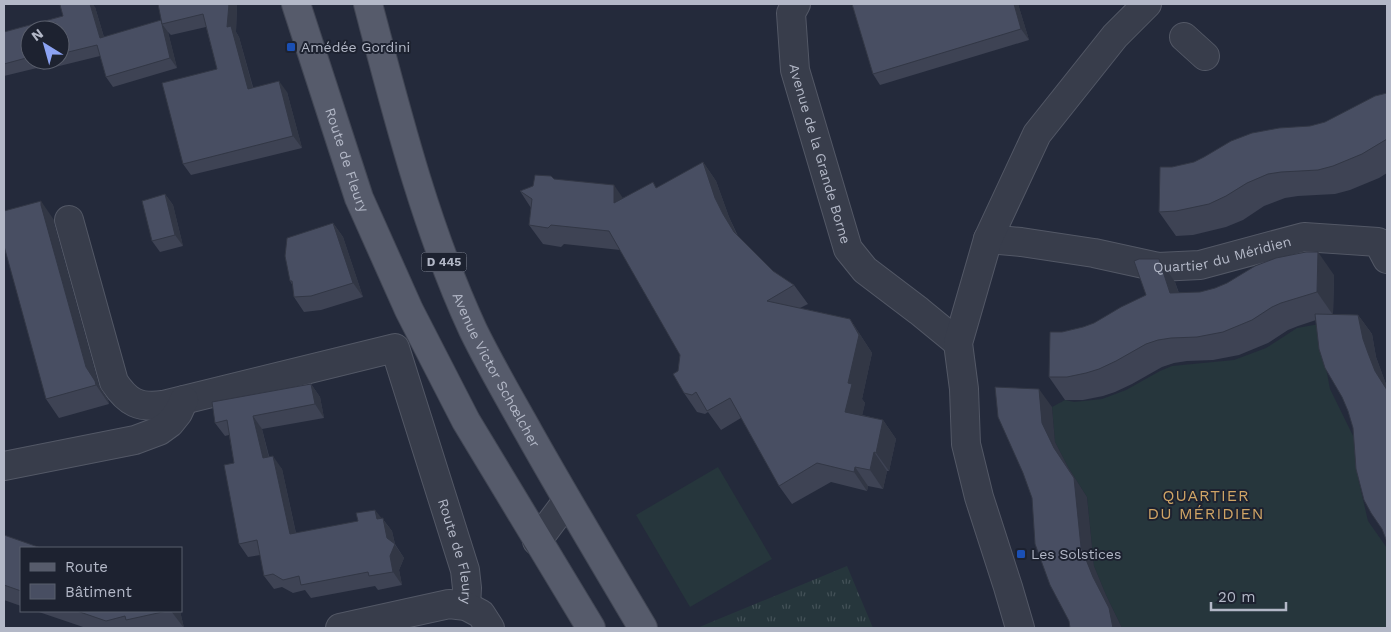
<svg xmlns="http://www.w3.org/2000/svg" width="1391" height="632" viewBox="0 0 1391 632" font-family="'Work Sans',sans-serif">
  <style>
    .grass { fill: url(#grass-tufts) }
    .garden { fill: #26363c }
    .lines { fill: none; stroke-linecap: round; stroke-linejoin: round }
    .minor-casing { stroke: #535866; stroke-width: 30 }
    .major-casing { stroke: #414654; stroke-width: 30 }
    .minor { stroke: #383d4b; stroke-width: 28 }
    .major { stroke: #565b6b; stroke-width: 28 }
    .wall { fill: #3e4354; fill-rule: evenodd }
    .shaded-wall { fill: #323745 }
    .building { fill: #484e62; stroke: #323745 }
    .transit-dot { fill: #1a4fb4; stroke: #1d2230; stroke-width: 2 }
    .labels { text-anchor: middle; stroke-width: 4; stroke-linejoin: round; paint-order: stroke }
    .shield { fill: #1d2230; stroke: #868b9a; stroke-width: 1 }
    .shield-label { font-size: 12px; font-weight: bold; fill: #b3b8c7 }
    .poi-label { font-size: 14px; fill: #b3b8c7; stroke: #1d2230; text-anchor: start }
    .street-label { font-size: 14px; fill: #b3b8c7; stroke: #1d2230 }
    .quarter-label { font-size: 16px; letter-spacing: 1px; fill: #cfa465; stroke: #1d2230 }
  </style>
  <defs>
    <pattern id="grass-tufts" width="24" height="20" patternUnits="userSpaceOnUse" patternTransform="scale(1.25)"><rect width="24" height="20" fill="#26363c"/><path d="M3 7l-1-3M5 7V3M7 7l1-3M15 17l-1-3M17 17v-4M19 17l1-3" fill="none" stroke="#435157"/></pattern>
  </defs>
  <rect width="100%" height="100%" fill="#242a3b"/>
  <polygon class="grass" points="847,566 873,628 697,628"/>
  <g class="garden">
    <polygon points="1325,323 1320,336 1330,389 1360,450 1358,478 1368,521 1387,548 1387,628 1122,628 1106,595 1094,566 1087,497 1068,467 1055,442 1052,407 1065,400 1074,402 1102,399 1126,390 1160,371 1172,366 1234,360 1266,348 1297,328"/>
    <polygon points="718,467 772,559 690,607 636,515"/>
  </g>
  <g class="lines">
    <g class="minor-casing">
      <g id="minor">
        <path id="s1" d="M796 4 791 13 795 70 848 249 865 270 919 311 958 343"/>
        <polyline points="1184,37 1205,56"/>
        <path id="s2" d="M69 220 114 382C128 403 139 408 163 405L395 348 465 570 467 588 466 606"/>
        <path id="s3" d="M988 239 1021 242 1094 253 1158 267 1200 265 1304 237 1378 242 1387 259"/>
        <polyline points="4,466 135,440 159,431 170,423 178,413 184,400"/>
        <polyline points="537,541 567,501"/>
        <polyline points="340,628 449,604 466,606 481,614 490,628"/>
        <polyline points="1020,628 1008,587 979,497 966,444 964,389 958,343 988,239 1037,134 1115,36 1147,4"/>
      </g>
    </g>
    <g class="major-casing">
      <g id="major">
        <path id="s4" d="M296 4 359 198 409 310 466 421 591 628"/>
        <path id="s5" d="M368 4C397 114 425 226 473 330 490 365 510 399 529 433 566 499 605 564 643 628"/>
      </g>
    </g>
    <use href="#minor" class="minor"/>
    <use href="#major" class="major"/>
  </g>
  <g class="wall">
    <path d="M237 4 236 32 239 37 253 87 287 92 302 148 191 175 183 164 217 69 206 27 171 35 168 32 177 68 113 87 106 77 100 56 43 70 41 67 4 76V32L95 7 104 37 161 20 162 22ZM30 30H60V60H30Z"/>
    <polygon points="852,4 1018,4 1029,40 880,85 873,74"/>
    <polygon points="1387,93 1387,173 1379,178 1350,190 1335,194 1298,196 1285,198 1264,206 1243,220 1226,227 1193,235 1176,236 1159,212 1172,167 1194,162 1310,126 1325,122"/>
    <polygon points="703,162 716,181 729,217 738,236 773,271 794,285 808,304 800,308 850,319 872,353 862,399 865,403 862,415 883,420 896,439 889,471 887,471 883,489 868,486 867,491 831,482 792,504 779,486 741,418 721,430 708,412 705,414 697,412 684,393 678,371 680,355 620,250 564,244 561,247 543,244 529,225 531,208 520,191 554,179 623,198 657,188"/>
    <polygon points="165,194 173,205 183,246 160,252 152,241"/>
    <polygon points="54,220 54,224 99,386 108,400 109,404 59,418 46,399"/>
    <polygon points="333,223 343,237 363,297 321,310 304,312 294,297 293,286 290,281"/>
    <polygon points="1334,275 1333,314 1358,315 1372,334 1376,357 1387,387 1387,542 1348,411 1316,320 1298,326 1288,330 1268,343 1239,355 1213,360 1187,361 1174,363 1162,367 1132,384 1115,392 1103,396 1083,400 1065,400 1049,377 1062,332 1083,327 1094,323 1175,282 1179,293 1200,292"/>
    <polygon points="311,384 320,397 324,418 262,429 269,456 282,469 296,533 382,518 392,531 395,544 404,558 399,570 402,585 378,590 375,586 311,598 305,590 293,593 282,587 274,589 264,576 260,555 248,557 239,544 234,463 229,435 225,436 215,423"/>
    <polygon points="4,535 21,548 21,606 4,600"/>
    <polygon points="36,611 180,611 184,628 86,628"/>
  </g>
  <g class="shaded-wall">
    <polygon points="90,4 93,4 95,7 107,48 100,38"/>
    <polygon points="229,4 237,4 236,32 239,37 256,100 248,89 227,27"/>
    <polygon points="1014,4 1018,4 1029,40 1021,29"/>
    <polygon points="161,20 163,24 162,24 168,32 177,68 170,58"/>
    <polygon points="279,81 287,92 302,148 293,136"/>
    <polygon points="703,162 716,181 729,217 736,233 747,250 734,232 723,214 715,198"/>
    <polygon points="614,185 627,204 614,203"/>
    <polygon points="165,194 173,205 183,246 175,235"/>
    <polygon points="41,201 54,220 54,224 99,386 108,400 109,404 96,385 86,367 41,205"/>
    <polygon points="333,223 343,237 363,297 353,283"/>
    <polygon points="1318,252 1334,275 1333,315 1317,292"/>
    <polygon points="1159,259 1175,282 1186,316 1170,293"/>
    <polygon points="1358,315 1372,334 1376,357 1387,387 1387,390 1375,371 1368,353 1363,339"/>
    <polygon points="850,319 872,353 862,399 865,403 859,431 845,412 848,383"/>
    <polygon points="311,384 320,397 324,418 315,404"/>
    <polygon points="1039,389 1052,407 1055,442 1068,467 1087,497 1094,566 1106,595 1122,628 1113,628 1081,547 1054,448 1042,423"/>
    <polygon points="253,416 262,429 272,471 263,458"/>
    <polygon points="883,420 896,439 889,471 876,453"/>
    <polygon points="874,452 887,471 883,489 870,470"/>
    <polygon points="273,456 282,469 299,548 290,534"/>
    <polygon points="855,467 868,486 867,491 854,472"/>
    <polygon points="375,510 392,531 395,545 404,558 399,570 402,585 393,572 387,538 377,519"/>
    <polygon points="171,611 180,611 184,628"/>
  </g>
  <g class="building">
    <polygon points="63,4 90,4 100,38 161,20 170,58 106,77 97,45 60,54 60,30 30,30 30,57 4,64 4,32 63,16 60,5"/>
    <polygon points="158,4 229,4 227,27 231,26 248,89 279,81 293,136 183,164 162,83 217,69 203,14 162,24"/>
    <polygon points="852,4 1014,4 1021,29 873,74"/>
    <polygon points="1387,93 1387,139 1362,154 1333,166 1318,170 1281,172 1268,174 1247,183 1226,196 1209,204 1176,211 1159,212 1160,167 1172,167 1194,162 1204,157 1231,141 1252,133 1279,128 1310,126 1325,122 1375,96"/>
    <polygon points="703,162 715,198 723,214 734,232 773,271 794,285 767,301 850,319 859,335 848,383 852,384 845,412 883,420 876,453 874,452 870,470 855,467 854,472 817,463 779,486 730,398 707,411 696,392 692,395 684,393 673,374 678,371 680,355 609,231 551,225 548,228 529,225 532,199 520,191 533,186 535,175 551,176 554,179 614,185 614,203 653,182 656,188"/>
    <polygon points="165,194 175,235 152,241 142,201"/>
    <polygon points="41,201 41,205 86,367 95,381 96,385 46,399 4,246 4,211"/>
    <polygon points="333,223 353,283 311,296 294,297 292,281 290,281 285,256 287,238"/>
    <polygon points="1306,252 1318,252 1317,292 1281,303 1272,307 1252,320 1223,332 1197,337 1171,338 1158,340 1146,344 1116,361 1099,369 1086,373 1067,377 1049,377 1050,332 1062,332 1083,327 1094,323 1121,307 1146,295 1134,261 1139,259 1159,259 1170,293 1200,292 1215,288 1227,283 1255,266 1276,258"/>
    <polygon points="1315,314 1358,315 1363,339 1368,353 1375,371 1387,390 1387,542 1382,529 1371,513 1364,500 1356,469 1353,428 1348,411 1342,397 1325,368 1319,349"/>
    <polygon points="311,384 315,404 253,416 263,458 273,456 290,534 358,521 356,513 375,510 377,519 383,518 387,538 395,544 390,556 393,572 369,576 368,572 301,585 299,576 283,580 273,574 264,576 257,540 239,544 224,465 234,463 227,420 215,423 212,402"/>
    <polygon points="995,387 1039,389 1042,423 1054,448 1074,478 1081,547 1093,577 1109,608 1113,628 1070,628 1069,621 1050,585 1035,544 1032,498 1023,473 998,417"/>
    <polygon points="4,535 41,548 21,548 21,591 4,585"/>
    <polygon points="77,611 167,611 126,620 125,616 106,621"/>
  </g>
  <g class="transit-dot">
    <rect x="286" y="42" width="10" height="10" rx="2.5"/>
    <rect x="1016" y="549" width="10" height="10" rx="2.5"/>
  </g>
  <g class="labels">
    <rect class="shield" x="421.5" y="252.5" width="45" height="19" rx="4"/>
    <g class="shield-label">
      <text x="444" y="266">D 445</text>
    </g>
    <g class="poi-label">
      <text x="301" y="52">Amédée Gordini</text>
      <text x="1031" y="559">Les Solstices</text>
    </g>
    <g class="street-label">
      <text dy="5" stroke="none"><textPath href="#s1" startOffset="155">Avenue de la Grande Borne</textPath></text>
      <text dy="5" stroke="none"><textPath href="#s4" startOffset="164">Route de Fleury</textPath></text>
      <text dy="5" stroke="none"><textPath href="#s3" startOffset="238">Quartier du Méridien</textPath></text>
      <text dy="5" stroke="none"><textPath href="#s5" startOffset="389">Avenue Victor Schœlcher</textPath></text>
      <text dy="5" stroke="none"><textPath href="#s2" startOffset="678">Route de Fleury</textPath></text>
    </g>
    <g class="quarter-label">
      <text x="1206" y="501">QUARTIER<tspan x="1206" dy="18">DU MÉRIDIEN</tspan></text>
    </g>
  </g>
  <rect width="1391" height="632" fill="none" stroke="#b3b8c7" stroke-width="10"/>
  <rect x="20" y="547" width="162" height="65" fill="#1d2230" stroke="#595e6c"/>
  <rect x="30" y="563" width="25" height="8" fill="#565b6b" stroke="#595e6c"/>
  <text x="65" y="572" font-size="15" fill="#b3b8c7">Route</text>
  <rect x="30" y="584" width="25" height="15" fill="#484e62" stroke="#595e6c"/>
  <text x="65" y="597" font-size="15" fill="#b3b8c7">Bâtiment</text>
  <g transform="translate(45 45) rotate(323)"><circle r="24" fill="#1d2230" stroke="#595e6c"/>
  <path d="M0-4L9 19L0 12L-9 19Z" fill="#8ca3f3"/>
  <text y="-8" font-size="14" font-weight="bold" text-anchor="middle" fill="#b3b8c7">N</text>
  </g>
  <path d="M1211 602v8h75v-8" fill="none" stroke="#b3b8c7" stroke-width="2.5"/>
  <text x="1218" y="602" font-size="15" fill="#b3b8c7" stroke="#1d2230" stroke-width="4" paint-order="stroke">20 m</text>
</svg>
